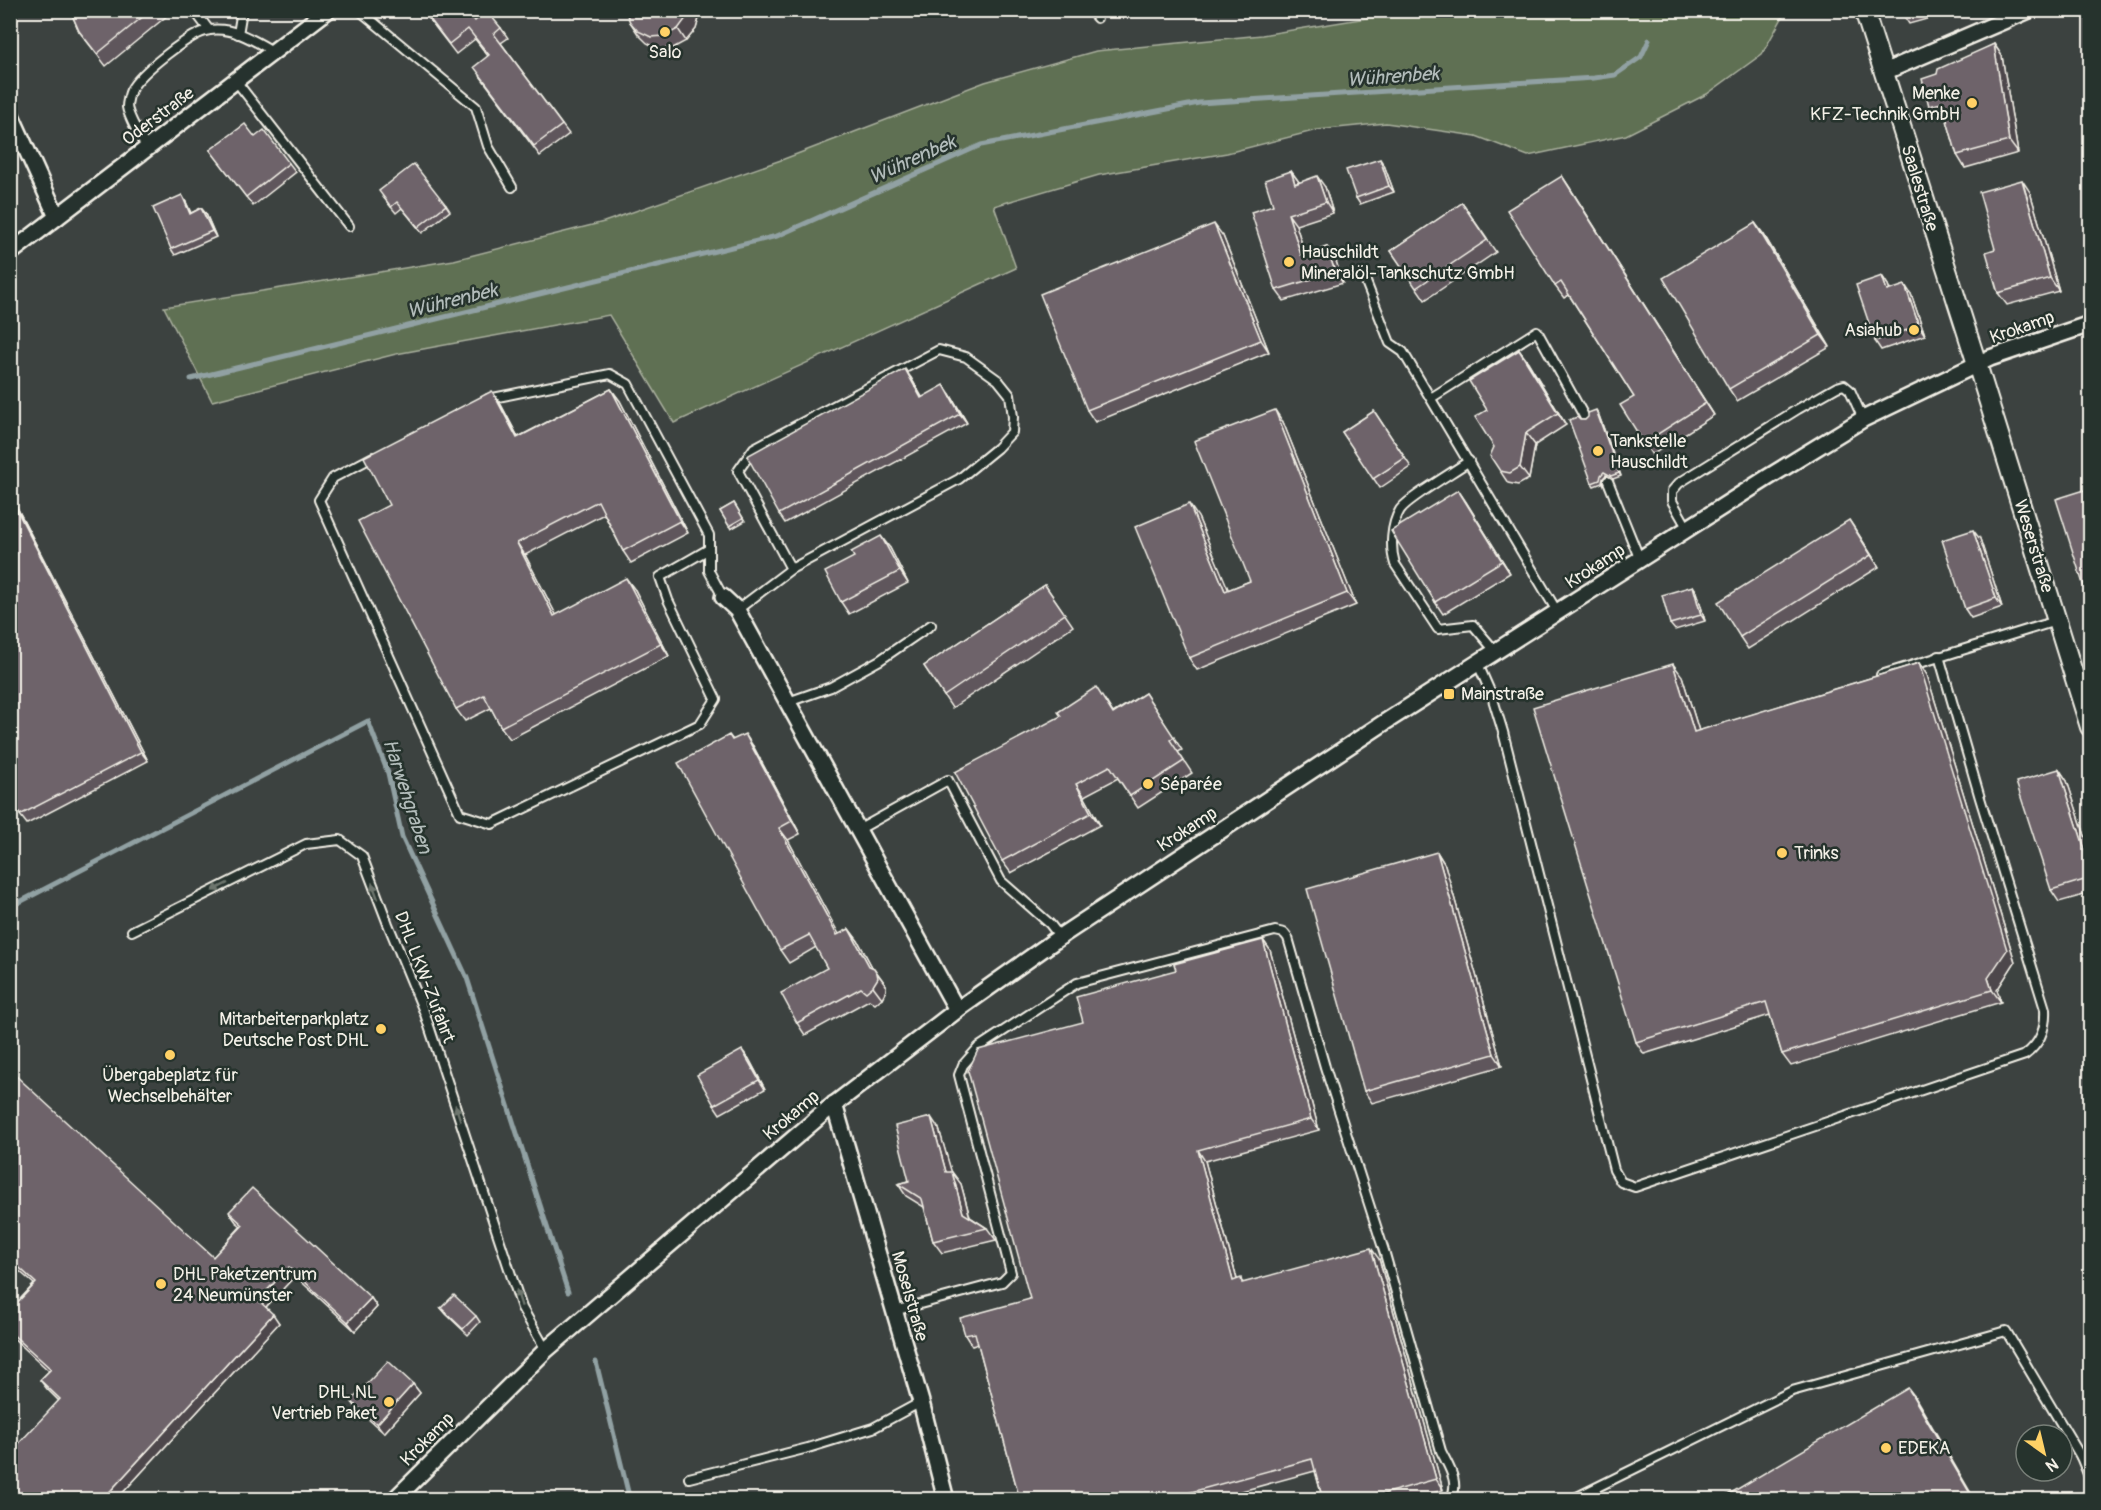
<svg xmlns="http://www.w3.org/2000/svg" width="2101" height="1510" viewBox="0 0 2101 1510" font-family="Pangolin,sans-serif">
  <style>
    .green { fill: #5f7053; stroke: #aab09e; stroke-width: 1.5 }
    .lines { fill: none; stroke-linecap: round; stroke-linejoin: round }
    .stream { stroke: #91a1a3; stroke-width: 5 }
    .service-casing { stroke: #f4f1e8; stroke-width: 12 }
    .minor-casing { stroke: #f4f1e8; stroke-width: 20 }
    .tertiary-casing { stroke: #f4f1e8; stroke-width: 22 }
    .service { stroke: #26332d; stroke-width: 8 }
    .minor { stroke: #26332d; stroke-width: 15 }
    .tertiary { stroke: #26332d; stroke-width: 18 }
    .wall { fill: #5f565c; stroke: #f4f1e8; stroke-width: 1.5 }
    .shaded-wall { fill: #4d464b; stroke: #f4f1e8; stroke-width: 1.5 }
    .building { fill: #6e646b; stroke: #f4f1e8; stroke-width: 1.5 }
    .oneway { fill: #6e766e }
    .poi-dot { fill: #ffd166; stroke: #26332d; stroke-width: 2 }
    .labels { text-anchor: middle; stroke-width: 5; stroke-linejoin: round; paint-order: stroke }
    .poi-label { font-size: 18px; fill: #f4f1e8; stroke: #26332d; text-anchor: start }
    .street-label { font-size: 18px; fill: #f4f1e8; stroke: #26332d }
    .water-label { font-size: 20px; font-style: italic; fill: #b2bcba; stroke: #26332d }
  </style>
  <rect width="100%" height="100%" fill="#3c4240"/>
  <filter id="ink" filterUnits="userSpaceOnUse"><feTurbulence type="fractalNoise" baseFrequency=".0167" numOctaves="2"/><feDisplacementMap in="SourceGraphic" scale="12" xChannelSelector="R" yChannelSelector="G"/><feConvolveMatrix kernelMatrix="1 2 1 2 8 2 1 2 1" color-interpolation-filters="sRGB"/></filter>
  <g filter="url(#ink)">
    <polygon class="green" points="1416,10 1786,11 1762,54 1707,94 1626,135 1528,156 1476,136 1386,123 1317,130 1227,153 1099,175 994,206 1016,268 674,423 609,315 396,354 212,401 164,307 454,260 604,222 784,159 985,82 1096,51 1262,35"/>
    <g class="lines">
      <g class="stream">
        <polyline points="191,379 777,236 981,145 1199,103 1594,78 1615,75 1641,57 1649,40"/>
        <polyline points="10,907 368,721 388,773 402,837 467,978 568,1292"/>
        <polyline points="596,1362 630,1500"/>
      </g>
      <g class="service-casing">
        <g id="service">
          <polyline points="194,10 209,30"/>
          <polyline points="359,10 476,107 488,146 512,187"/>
          <polyline points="1090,10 1097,18"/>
          <polyline points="238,34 242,10"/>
          <polyline points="236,81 349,226"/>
          <path d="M147 149C141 138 129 119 127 107 127 103 129 94 131 90 140 73 191 32 210 30 234 27 255 41 274 52"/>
          <polyline points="1366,282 1390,343 1403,352 1558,613"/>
          <polyline points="1431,398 1537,331 1585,418"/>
          <polyline points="488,399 610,374 628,384 709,535 709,571 723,597"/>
          <polyline points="373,457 333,478 319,500 460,814 492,824 700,724 716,699 668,600 660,577 709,549"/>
          <path d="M1469 461C1455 471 1407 499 1400 510 1391 525 1390 548 1395 564L1438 629 1473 625 1496 652"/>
          <polyline points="1608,481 1640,560"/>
          <polyline points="1688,529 1672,501 1672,491 1679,483 1798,409 1837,387 1844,385 1850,390 1863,419"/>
          <polyline points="737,610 791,569 959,479 997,448 1012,432 1013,417 1010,395 998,380 966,357 939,350 754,448 738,471 791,569"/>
          <path d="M1478 664 1492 696 1503 732 1614 1170 1621 1182 1635 1187 2025 1055C2041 1043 2046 1028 2045 1009L1980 798 1939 656"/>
          <polyline points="1881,675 2056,621"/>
          <polyline points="788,702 831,687 880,660 931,625"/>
          <polyline points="858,830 948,780 1001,881 1050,924 1060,937"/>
          <polyline points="132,931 306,844 340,840 362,856 388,924 425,1014 522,1308 546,1350"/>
          <path d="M894 1311 1002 1282 1011 1273 959 1075 963 1065 979 1047 1077 983 1275 931 1284 933 1288 938 1325 1067 1385 1254 1441 1451C1448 1466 1461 1483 1450 1500"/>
          <polyline points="2081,1457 2090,1452"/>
          <polyline points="689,1478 808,1448 873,1428 921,1402"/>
          <polyline points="1571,1500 1792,1391 2006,1331 2081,1457 2090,1479"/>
        </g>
      </g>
      <g class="minor-casing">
        <g id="minor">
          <polyline points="1884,72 2029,10"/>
          <polyline points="10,113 57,217"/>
          <polyline points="10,253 328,10"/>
          <polyline points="723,597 737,610 957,1010"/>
          <polyline points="834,1104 921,1402 946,1500"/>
          <polyline points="394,1500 546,1350 827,1110 957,1010 1064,934 1382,724 1767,478 1863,419 1990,358 2090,324"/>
        </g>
      </g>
      <g class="tertiary-casing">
        <polyline id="tertiary" points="1864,10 1977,364 2090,727"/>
      </g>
      <use href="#service" class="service"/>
      <use href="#minor" class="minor"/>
      <use href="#tertiary" class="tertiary"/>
    </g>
    <g class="wall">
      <polygon points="70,10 174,10 106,66 79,31"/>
      <polygon points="422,10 475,21 501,28 508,38 501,43 569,134 540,156 480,76 488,56 475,39 456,54"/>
      <polygon points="1900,10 1944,10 1945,14 1909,24"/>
      <polygon points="699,18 696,29 686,41 673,48 659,49 647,43 638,34 630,22"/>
      <polygon points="1994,44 2002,56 2018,153 1965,168 1957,155 1946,116 1938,118 1929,106 1937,74"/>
      <polygon points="255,137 289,163 296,172 253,206 210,150"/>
      <polygon points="1384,165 1394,192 1360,204 1356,198"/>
      <polygon points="1291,171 1299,182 1325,187 1333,213 1296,225 1305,254 1327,247 1335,258 1343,283 1284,301 1276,290 1273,205"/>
      <polygon points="1562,176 1714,415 1652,455 1644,443 1634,397 1569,295 1564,298 1555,286"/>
      <polygon points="2030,192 2059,291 2007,305 1998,293 1995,249"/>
      <polygon points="182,195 186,202 191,213 201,208 206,214 216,237 175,255 171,249"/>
      <polygon points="383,197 446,205 450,211 422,233 402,208 396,213"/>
      <polygon points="1462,203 1496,252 1425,300 1391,251"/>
      <polygon points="1755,223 1764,235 1830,347 1737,401 1729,389"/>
      <polygon points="1223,236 1269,352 1095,422 1087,410"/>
      <polygon points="1882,276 1888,285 1890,290 1911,294 1925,335 1881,350 1875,341"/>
      <polygon points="1519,350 1528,362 1566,425 1535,445 1529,479 1518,485 1508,483 1500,471 1487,410"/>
      <polygon points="911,378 922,397 950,394 967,423 785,523 779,514"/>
      <polygon points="611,389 620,401 688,533 631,563 623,551 604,514 525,555 556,615 635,590 669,656 510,739 501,727 491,708 465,721 456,709 389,505 500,403 518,437"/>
      <polygon points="1374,411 1411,467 1380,488 1342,432"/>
      <polygon points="1598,413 1621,476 1613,479 1606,475 1603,478 1602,483 1594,486 1592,483 1580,420 1585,420"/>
      <polygon points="1283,422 1356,605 1197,670 1189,658 1198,517 1228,590 1250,581"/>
      <polygon points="1458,490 1466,502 1510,573 1443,614 1435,602"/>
      <polygon points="10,494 148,761 27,824 20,815"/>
      <polygon points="734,503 745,521 731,529 720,511"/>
      <polygon points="1857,532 1879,567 1748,649 1740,637"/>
      <polygon points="1980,539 2002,607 1971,618 1965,609"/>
      <polygon points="890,548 908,583 849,614 841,602"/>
      <polygon points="1045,585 1073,626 952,708 924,666"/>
      <polygon points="1693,586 1697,592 1705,621 1675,630 1670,624"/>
      <polygon points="1919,663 1927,675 2015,962 1997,990 2001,1002 1791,1066 1782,1054 1770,1015 1644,1054 1636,1042 1682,676 1699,731"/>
      <polygon points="1145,693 1182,750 1178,752 1192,773 1138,808 1118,778 1084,796 1100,825 1011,873 1002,861 1105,700 1113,713"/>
      <polygon points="729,735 733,740 753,746 800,834 788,840 839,935 849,929 858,941 872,967 874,968 886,985 886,990 882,998 875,1004 869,1000 805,1035 797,1023 827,968 816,947 789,963 780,950"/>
      <polygon points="2059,769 2067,781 2091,854 2091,893 2059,902 2051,890"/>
      <polygon points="1437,852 1445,865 1502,1066 1372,1103 1364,1091"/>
      <polygon points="1263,940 1270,950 1319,1130 1205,1161 1237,1279 1244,1283 1379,1259 1443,1490 1408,1500 1323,1500 1315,1471 1209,1500 1020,1500 978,1344 972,1346 965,1335 1030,1299 1083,1022 1176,970"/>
      <polygon points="749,1059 765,1089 720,1114 714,1105"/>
      <polygon points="10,1078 213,1257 241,1226 236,1222 229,1212 371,1298 377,1307 355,1331 295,1276 266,1307 279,1323 116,1500 10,1500 59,1401 47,1389 40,1380 49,1371 10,1335 10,1310 34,1284 10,1263"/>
      <polygon points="939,1129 951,1172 961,1184 970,1217 987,1228 996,1240 942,1253 933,1241 924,1207 906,1196 898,1184 909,1181"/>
      <polygon points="441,1308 476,1316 480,1322 468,1335 446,1314"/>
      <polygon points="413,1384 420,1393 384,1433 358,1410 351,1401"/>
    </g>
    <g class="shaded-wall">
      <polygon points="689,10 698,10 699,18 696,29 686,41 678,29"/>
      <polygon points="1994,44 2002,56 2018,153 2009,141"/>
      <polygon points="1380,159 1384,165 1394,192 1389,186"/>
      <polygon points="1291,171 1299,182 1295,184"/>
      <polygon points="1317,176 1325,187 1333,213 1326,202"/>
      <polygon points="1562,176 1570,188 1714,415 1706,403"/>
      <polygon points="2022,180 2030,192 2059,291 2050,278"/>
      <polygon points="182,195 186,202 194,220 190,214"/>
      <polygon points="201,208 206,214 216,237 212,231"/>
      <polygon points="1288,214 1296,225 1309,267 1301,255"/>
      <polygon points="1755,223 1764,235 1830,347 1821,335"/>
      <polygon points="1214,224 1223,236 1269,352 1261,340"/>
      <polygon points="1327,247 1335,258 1343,283 1335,272"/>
      <polygon points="1882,276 1888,285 1893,300 1887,291"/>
      <polygon points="1905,285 1911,294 1925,335 1919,326"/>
      <polygon points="1519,350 1528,362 1566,425 1558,413"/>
      <polygon points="905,369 911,378 927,407 921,398"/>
      <polygon points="944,385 950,394 967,423 960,414"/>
      <polygon points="611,389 620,401 688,533 680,521"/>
      <polygon points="492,391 500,403 525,450 517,438"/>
      <polygon points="1275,410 1283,422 1356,605 1347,593"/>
      <polygon points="1596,410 1598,413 1621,476 1619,473"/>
      <polygon points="1526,433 1535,445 1529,479 1520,467"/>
      <polygon points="1458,490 1466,502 1510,573 1502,561"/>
      <polygon points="10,494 148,761 141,752 10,497"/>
      <polygon points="1189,504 1198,517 1234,603 1225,591"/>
      <polygon points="1849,520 1857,532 1879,567 1871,555"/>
      <polygon points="1973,530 1980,539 2002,607 1996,598"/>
      <polygon points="881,536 890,548 908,583 900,571"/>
      <polygon points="517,543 525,555 563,628 554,616"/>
      <polygon points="626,578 635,590 669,656 661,644"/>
      <polygon points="1693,586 1697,592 1705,621 1701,615"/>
      <polygon points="1919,663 1927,675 2015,962 1997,990 2001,1002 1992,990 1988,978"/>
      <polygon points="1673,664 1682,676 1703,744 1694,732"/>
      <polygon points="745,734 753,746 800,834 792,821"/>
      <polygon points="2059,769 2067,781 2091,854 2091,868"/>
      <polygon points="1076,784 1084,796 1100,825 1091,813"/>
      <polygon points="779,828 788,840 846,947 837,935"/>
      <polygon points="1437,852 1445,865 1502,1066 1494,1054"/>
      <polygon points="849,929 858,941 878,978 869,966"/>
      <polygon points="1263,940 1270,950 1319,1130 1311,1119"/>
      <polygon points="877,973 886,985 886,990 882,998 873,986"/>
      <polygon points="742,1050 749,1059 765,1089 759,1080"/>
      <polygon points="931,1117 939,1129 955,1184 946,1172"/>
      <polygon points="1198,1150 1205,1161 1240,1291 1233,1281"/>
      <polygon points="952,1172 961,1184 972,1225 963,1213"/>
      <polygon points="1371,1248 1379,1259 1443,1490 1436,1479"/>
      <polygon points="289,1267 295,1276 264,1309 258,1300"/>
      <polygon points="371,1298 377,1307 355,1331 348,1322"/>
      <polygon points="273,1314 279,1323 116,1500 102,1500"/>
      <polygon points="413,1384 420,1393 384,1433 377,1424"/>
      <polygon points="1908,1388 1915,1397 1975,1500 1974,1500"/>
    </g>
    <g class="building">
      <polygon points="70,10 151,10 97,54 79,31"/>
      <polygon points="423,10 466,10 475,21 487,11 501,28 494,34 562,125 534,146 474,67 489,55 468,29 449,44"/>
      <polygon points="625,10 689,10 687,17 678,29 665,36 651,37 638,31 630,22"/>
      <polygon points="1994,44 2009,141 1957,155 1942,103 1929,106 1922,79 1937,74 1938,69"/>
      <polygon points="245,124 255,137 264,130 289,163 246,197 210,150"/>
      <polygon points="1380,159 1389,186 1356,198 1346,170"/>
      <polygon points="414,164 446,205 418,227 397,202 391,207 379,191"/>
      <polygon points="1291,171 1295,184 1317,176 1326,202 1288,214 1301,255 1327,247 1335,272 1276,290 1251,212 1273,205 1265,180"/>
      <polygon points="1562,176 1706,403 1644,443 1620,405 1634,397 1561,282 1555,286 1507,210"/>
      <polygon points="2022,180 2050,278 1998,293 1986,252 1995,249 1979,192"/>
      <polygon points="182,195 190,214 201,208 212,231 171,249 153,208"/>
      <polygon points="1462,203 1487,240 1416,288 1391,251"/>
      <polygon points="1755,223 1821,335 1729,389 1663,278"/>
      <polygon points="1214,224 1261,340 1087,410 1040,294"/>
      <polygon points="1882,276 1887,291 1905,285 1919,326 1875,341 1856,285"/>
      <polygon points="1519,350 1558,413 1526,433 1520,467 1510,473 1500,471 1490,456 1494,447 1475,417 1487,410 1469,381"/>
      <polygon points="905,369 921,398 944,385 960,414 779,514 747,456"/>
      <polygon points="611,389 680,521 623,551 598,501 517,543 554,616 626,578 661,644 501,727 484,695 456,709 358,521 389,505 364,457 492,391 517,438"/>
      <polygon points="1275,410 1347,593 1189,658 1135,527 1189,504 1225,591 1250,581 1194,441"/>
      <polygon points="1596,410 1619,473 1611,476 1604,472 1601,475 1600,480 1592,483 1569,420 1577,417 1580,420 1585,420 1588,417 1588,413"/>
      <polygon points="1374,411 1405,458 1373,479 1342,432"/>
      <polygon points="2091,488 2091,609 2056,499"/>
      <polygon points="1458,490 1502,561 1435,602 1391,531"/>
      <polygon points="10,497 141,752 20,815 10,795"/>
      <polygon points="734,503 743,518 729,526 720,511"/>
      <polygon points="1849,520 1871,555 1740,637 1718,602"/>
      <polygon points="1973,530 1996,598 1965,609 1942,540"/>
      <polygon points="881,536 900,571 841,602 825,572 854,557 851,552"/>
      <polygon points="1045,585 1065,614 944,696 924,666"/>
      <polygon points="1693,586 1701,615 1670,624 1662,595"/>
      <polygon points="1919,663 2007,950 1988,978 1992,990 1782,1054 1766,1002 1636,1042 1533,707 1673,664 1694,732"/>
      <polygon points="1096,687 1113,714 1145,693 1174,737 1170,740 1184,761 1130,796 1110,766 1076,784 1091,813 1002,861 955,772 1061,716 1058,712"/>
      <polygon points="745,734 792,821 779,828 837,935 849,929 869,966 874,968 877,973 878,978 873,986 866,992 861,988 797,1023 781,993 827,968 809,935 780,950 678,763 729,735 732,740"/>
      <polygon points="2059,769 2091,868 2091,878 2051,890 2016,782"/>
      <polygon points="1437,852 1494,1054 1364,1091 1307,889"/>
      <polygon points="1263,940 1311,1119 1198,1150 1233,1281 1241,1278 1242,1283 1371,1248 1436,1479 1362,1500 1323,1500 1312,1459 1162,1500 1020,1500 975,1333 965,1335 960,1318 1030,1299 968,1071 978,1050 1083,1022 1076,997 1176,970 1174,964"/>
      <polygon points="742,1050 759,1080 714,1105 697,1075"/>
      <polygon points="14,1074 213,1257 243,1225 229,1212 252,1188 371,1298 348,1322 289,1267 258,1300 273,1314 102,1500 10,1500 10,1453 60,1399 40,1380 51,1369 10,1332 10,1310 36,1283 10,1259 10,1078"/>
      <polygon points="931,1117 946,1172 952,1172 963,1213 987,1228 933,1241 922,1199 898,1184 909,1181 895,1126"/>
      <polygon points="454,1295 476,1316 463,1329 441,1308"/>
      <polygon points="388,1361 413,1384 377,1424 351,1401"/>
      <polygon points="1908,1388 1974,1500 1719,1500"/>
    </g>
    <defs><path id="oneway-solid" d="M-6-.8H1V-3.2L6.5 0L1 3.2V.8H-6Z" transform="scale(1.5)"/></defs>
    <g class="oneway">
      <use href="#oneway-solid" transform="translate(220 887) rotate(153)"/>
      <use href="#oneway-solid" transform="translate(375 891) rotate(-110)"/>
      <use href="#oneway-solid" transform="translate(458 1113) rotate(-108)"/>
      <use href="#oneway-solid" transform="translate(519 1298) rotate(-108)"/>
    </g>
  </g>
  <g class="poi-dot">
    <circle cx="665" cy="32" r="6"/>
    <circle cx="1972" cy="103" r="6"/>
    <circle cx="1289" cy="262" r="6"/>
    <circle cx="1914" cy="330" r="6"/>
    <circle cx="1598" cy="451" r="6"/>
    <rect x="1443" y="688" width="12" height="12" rx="3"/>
    <circle cx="1148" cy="784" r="6"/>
    <circle cx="1782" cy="853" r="6"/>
    <circle cx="381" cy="1029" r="6"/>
    <circle cx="170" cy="1055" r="6"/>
    <circle cx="161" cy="1284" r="6"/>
    <circle cx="389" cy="1402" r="6"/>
    <circle cx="1886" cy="1448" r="6"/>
  </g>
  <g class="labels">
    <g class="poi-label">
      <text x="665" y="58" text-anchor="middle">Salo</text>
      <text x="1960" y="99" text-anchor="end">Menke<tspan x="1960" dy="21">KFZ-Technik GmbH</tspan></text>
      <text x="1301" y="258">Hauschildt<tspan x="1301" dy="21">Mineralöl-Tankschutz GmbH</tspan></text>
      <text x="1902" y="336" text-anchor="end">Asiahub</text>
      <text x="1610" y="447">Tankstelle<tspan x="1610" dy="21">Hauschildt</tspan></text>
      <text x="1461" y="700">Mainstraße</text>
      <text x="1160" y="790">Séparée</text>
      <text x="1794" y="859">Trinks</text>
      <text x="369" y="1025" text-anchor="end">Mitarbeiterparkplatz<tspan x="369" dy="21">Deutsche Post DHL</tspan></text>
      <text x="170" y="1081" text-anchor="middle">Übergabeplatz für<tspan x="170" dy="21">Wechselbehälter</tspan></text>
      <text x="173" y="1280">DHL Paketzentrum<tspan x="173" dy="21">24 Neumünster</tspan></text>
      <text x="377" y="1398" text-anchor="end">DHL NL<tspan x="377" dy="21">Vertrieb Paket</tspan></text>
      <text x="1898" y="1454">EDEKA</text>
    </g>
    <g class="street-label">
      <text transform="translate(158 116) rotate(-37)" y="6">Oderstraße</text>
      <text transform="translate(1920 188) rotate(73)" y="6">Saalestraße</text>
      <text transform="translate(2022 327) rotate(-19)" y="6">Krokamp</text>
      <text transform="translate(2034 546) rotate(73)" y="6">Weserstraße</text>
      <text transform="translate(1595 566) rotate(-33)" y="6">Krokamp</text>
      <text transform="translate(1187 829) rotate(-33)" y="6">Krokamp</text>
      <text transform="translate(425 977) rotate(69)" y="6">DHL LKW-Zufahrt</text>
      <text transform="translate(791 1115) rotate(-40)" y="6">Krokamp</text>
      <text transform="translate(910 1296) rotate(74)" y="6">Moselstraße</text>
      <text transform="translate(427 1439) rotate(-45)" y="6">Krokamp</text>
    </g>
    <g class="water-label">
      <text transform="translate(1393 76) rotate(-4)" y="7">Wührenbek</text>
      <text transform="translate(912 159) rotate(-24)" y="7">Wührenbek</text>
      <text transform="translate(452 300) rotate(-14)" y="7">Wührenbek</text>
      <text transform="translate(408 796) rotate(72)" y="7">Harwehgraben</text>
    </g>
  </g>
  <rect width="2101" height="1510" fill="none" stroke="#26332d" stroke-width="36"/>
  <rect x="18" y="18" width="2065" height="1474" fill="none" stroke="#f4f1e8" stroke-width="2" filter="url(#ink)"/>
  <g transform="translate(2044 1453) rotate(146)"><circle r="28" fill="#26332d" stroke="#787f78" stroke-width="1.5"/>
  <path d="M0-4.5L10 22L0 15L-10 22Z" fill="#ffd166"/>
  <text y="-9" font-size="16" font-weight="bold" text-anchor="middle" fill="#f4f1e8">N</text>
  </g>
</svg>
